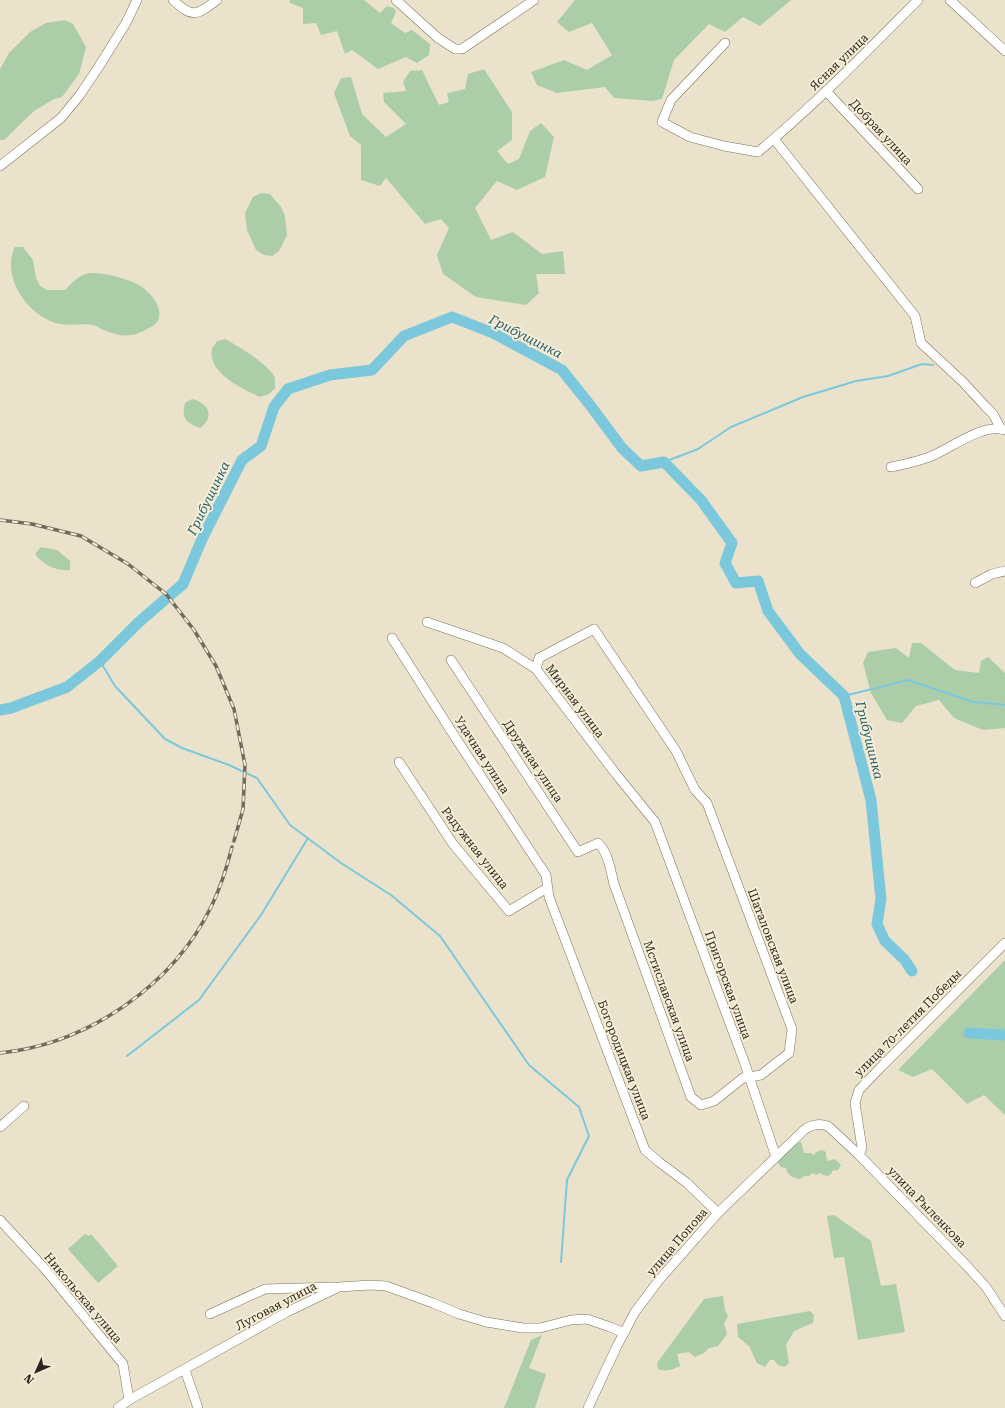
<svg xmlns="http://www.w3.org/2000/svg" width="1005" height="1408" viewBox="0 0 1005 1408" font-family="'Roboto Serif',serif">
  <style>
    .green { fill: #abcea9 }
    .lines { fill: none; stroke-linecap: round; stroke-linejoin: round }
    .stream { stroke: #7bc8dd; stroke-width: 2 }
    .river { stroke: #7bc8dd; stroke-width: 11 }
    .minor-casing { stroke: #7a725e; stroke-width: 10 }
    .minor { stroke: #fff; stroke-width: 9 }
    .rail-casing { stroke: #716b5d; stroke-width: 3.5 }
    .rail { stroke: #f9efd8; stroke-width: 2; stroke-dasharray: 6; stroke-linecap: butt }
    .labels { text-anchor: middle; stroke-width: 3.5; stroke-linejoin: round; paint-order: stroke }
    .street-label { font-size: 12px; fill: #2b271f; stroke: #f9efd8 }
    .water-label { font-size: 13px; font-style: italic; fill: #1d5d6b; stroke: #f9efd8 }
  </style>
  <rect width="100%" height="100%" fill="#ebe2cb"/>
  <g class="green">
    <polygon points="290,0 364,0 380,13 387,6 394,8 396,12 391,23 405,33 412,30 430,44 429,55 417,63 406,57 378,69 352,50 345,54 337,31 321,35 316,23 303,24 303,8 290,3"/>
    <polygon points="575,0 791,0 760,26 743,17 725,32 709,24 674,60 662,99 652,101 614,98 605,87 557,93 537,85 531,72 564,60 587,70 612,55 592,23 569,32 557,22"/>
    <polygon points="65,20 73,24 86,47 79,74 62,97 54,99 34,111 4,140 0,140 0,69 9,53 30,32 46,23"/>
    <polygon points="484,69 512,112 512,140 497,151 508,164 519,159 530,131 541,123 554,137 545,177 517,190 497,181 475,208 491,240 513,232 542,254 563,251 565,274 536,274 539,293 526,305 476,297 443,274 437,255 449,228 441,219 425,224 386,178 380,186 361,180 361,145 350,136 334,93 341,78 351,77 362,114 386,137 406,124 384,102 383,93 406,91 403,82 410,71 422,70 439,105 449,102 447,93 465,89 468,74"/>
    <polygon points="261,193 270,194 281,207 285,216 287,235 279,251 272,256 264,255 256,250 247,230 245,213 253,197"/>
    <path d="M15 247H23L33 260 36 278 40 286 47 290H65C71 284 78 276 86 274 97 270 133 280 142 287 150 293 162 306 159 317 158 324 153 326 147 329 132 338 120 337 104 330 100 329 97 326 93 325 82 323 71 326 60 324 29 318 0 277 15 247Z"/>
    <path d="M225 339C238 346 270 365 275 378 275 381 275 385 275 388L269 394 260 397C243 389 207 373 212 349 213 347 216 343 217 341Z"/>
    <path d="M192 399C209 403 215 417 200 428 186 423 181 418 185 403Z"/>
    <path d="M41 547 57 550 70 561V570C57 572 42 564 35 554Z"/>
    <polygon points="912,643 921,643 955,670 979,673 981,661 988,657 1005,673 1005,728 983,730 954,718 939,700 916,706 902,723 887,720 871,693 863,663 868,652 896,648 909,658"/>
    <polygon points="1005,960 1005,1115 984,1095 967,1104 932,1069 913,1077 898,1070"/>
    <path d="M801 1142 804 1153H811L814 1155 816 1152 822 1150 826 1152V1157L828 1161 835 1159 841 1165 838 1170 832 1171V1173L828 1176 823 1175 820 1173 816 1175 812 1173 809 1176H805L800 1179C793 1178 788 1176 786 1168L781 1167 778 1163C782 1155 792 1143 801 1142Z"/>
    <polygon points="834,1215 871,1241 881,1286 896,1284 905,1332 858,1340 844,1257 834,1258 827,1216"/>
    <polygon points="85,1234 89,1236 91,1234 118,1266 98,1283 68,1249"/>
    <path d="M723 1296 725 1310 728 1316 724 1324 727 1333 725 1337 718 1346 709 1348 704 1353 695 1357 689 1352 677 1354 680 1366C672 1370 666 1372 658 1369L657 1363 704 1299Z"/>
    <polygon points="810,1311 814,1315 813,1323 794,1331 786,1345 789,1363 784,1367 778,1365 774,1360 770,1360 765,1367 757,1363 749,1346 738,1337 737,1324"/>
    <polygon points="542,1335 529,1368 546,1374 535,1408 504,1408 531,1340"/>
  </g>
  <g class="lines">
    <g class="stream">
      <polyline points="664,462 698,449 731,427 803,397 856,381 888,376 922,364 933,365"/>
      <polyline points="100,661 115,686 165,739 182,748 229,765 257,778 290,825 341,863 391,895 440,936 529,1065 579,1107 589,1136 567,1180 561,1262"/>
      <polyline points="844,696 908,680 973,702 1005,705"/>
      <polyline points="127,1056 199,1000 261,915 308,838"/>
    </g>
    <g class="river">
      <polyline points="0,710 11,708 67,687 100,661 139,622 183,584 202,539 242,460 261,446 274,407 288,389 330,375 372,370 404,336 452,317 493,333 562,370 590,405 622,448 641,466 664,462 701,500 732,543 725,563 736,583 758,581 768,611 800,654 844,696 871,800 881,899 877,924 885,941 904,959 912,971"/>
      <polyline points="969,1033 1005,1035"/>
    </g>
    <g class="minor-casing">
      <g id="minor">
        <path d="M173 0C193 19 197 15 217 0"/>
        <polyline points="396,0 438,38 455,49 462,49 534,0"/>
        <polyline points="950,0 1005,51"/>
        <path d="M725 43 671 100 662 122 690 137 724 146 758 152C815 105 866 52 918 0"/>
        <polyline points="826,91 918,189"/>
        <polyline points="774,139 915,316 921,343 963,382 986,407 993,414 1001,429"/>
        <polyline points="0,166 61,118 79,96 98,68 126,23 137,0"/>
        <path d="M891 467C906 464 922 461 936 454 954 446 984 423 1005 430"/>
        <polyline points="975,583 992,574 1005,571"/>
        <polyline points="427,622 503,648 536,669 616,774 655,822 745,1064 776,1157"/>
        <polyline points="392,638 455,737 546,875 549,897 645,1150 659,1162 687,1183 718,1213"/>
        <path d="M451 660 578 852 598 843C609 854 610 869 614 884L691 1097 701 1105 714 1101 743 1078 761 1075 789 1053 792 1029 707 803 695 790 676 751 594 629 539 658 536 669"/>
        <polyline points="399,762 453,844 509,911 547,888"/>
        <polyline points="0,1127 24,1106"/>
        <polyline points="859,1155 862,1148 855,1103 859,1090 881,1067 1005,943"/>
        <polyline points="0,1220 45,1269 123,1364 129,1400"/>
        <polyline points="210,1314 265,1289 335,1287"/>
        <polyline points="185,1370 198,1408"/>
        <polyline points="118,1408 129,1400 287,1312 339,1287 371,1285 386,1286 433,1303 459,1314 486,1322 523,1328 540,1328 571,1320 587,1319 610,1327 624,1333"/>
        <path d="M588 1408 617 1346 635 1312 659 1280 718 1213 804 1130C812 1124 819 1123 828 1126L859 1155 966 1265 986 1287 1005 1316"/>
      </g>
    </g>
    <use href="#minor" class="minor"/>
    <g class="rail-casing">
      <g id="rail">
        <polyline points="0,520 32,524 81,536 128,564 166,594 194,630 216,666 234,709 245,765 243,809 234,841"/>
        <path d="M0 1053C88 1044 174 985 212 905 221 886 227 867 232 847"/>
      </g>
    </g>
    <use href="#rail" class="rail"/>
  </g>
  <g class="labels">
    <g class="street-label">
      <text transform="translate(839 62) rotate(-44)" y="4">Ясная улица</text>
      <text transform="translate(881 132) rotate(47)" y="4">Добрая улица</text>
      <text transform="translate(575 701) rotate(53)" y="4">Мирная улица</text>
      <text transform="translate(482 755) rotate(57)" y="4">Удачная улица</text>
      <text transform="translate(533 761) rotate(56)" y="4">Дружная улица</text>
      <text transform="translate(475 848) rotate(52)" y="4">Радужная улица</text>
      <text transform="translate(773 946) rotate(69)" y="4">Шаталовская улица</text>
      <text transform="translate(728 985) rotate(70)" y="4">Пригорская улица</text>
      <text transform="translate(669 1001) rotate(70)" y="4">Мстиславская улица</text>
      <text transform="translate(908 1023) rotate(-45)" y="4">улица 70-летия Победы</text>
      <text transform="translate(624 1060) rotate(69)" y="4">Богородицкая улица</text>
      <text transform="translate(927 1207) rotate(46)" y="4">улица Рыленкова</text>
      <text transform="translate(677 1242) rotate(-49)" y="4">улица Попова</text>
      <text transform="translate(83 1298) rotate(50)" y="4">Никольская улица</text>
      <text transform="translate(276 1306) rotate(-28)" y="4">Луговая улица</text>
    </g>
    <g class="water-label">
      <text transform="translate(526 336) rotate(27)" y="5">Грибущинка</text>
      <text transform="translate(208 498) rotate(-64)" y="5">Грибущинка</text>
      <text transform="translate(870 740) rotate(76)" y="5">Грибущинка</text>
    </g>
  </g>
  <g transform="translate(36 1372) rotate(225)" stroke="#f9efd8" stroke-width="3" paint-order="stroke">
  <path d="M0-3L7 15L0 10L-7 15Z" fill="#2b271f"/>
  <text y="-6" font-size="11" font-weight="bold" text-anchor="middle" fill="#2b271f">N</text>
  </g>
</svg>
